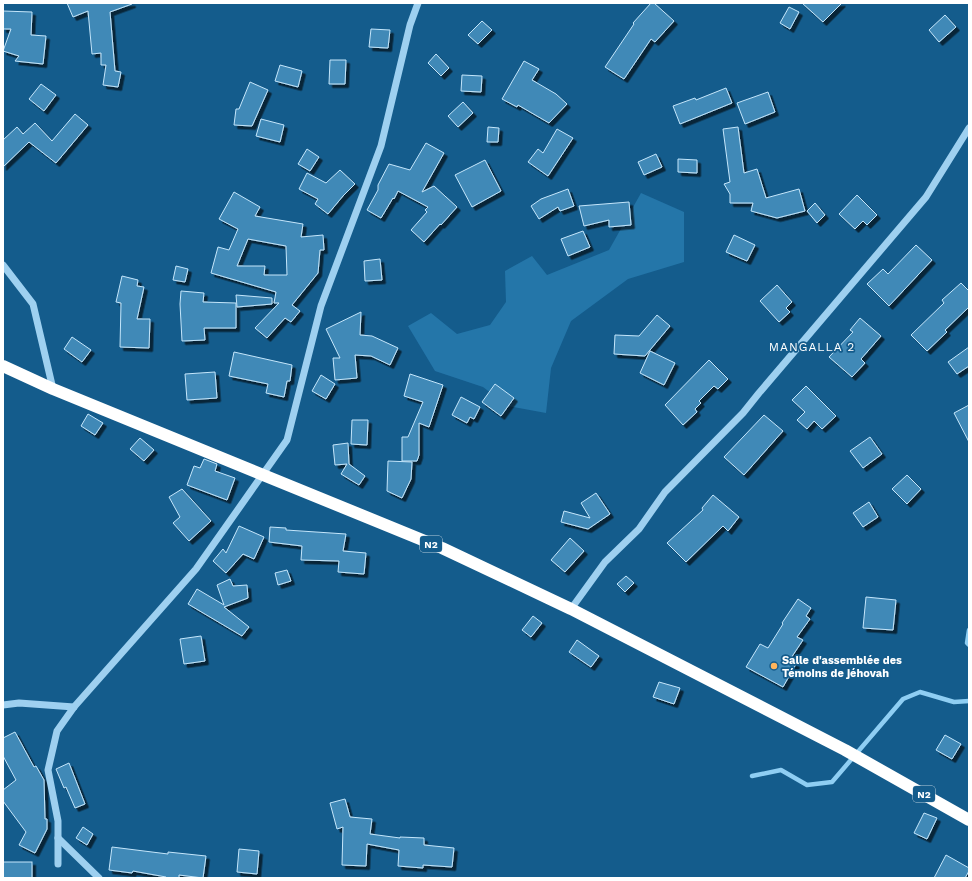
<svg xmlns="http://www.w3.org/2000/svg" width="972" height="881" viewBox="0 0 972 881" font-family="'Work Sans',sans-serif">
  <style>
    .green { fill: #2476a9 }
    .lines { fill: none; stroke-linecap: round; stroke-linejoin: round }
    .stream { stroke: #8fcef3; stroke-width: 4.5 }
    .building { fill: #4189b7; stroke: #c4e6fb; fill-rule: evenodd; filter: url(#shadow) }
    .minor { stroke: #9ed0f0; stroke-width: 7 }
    .highway { stroke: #fff; stroke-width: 12 }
    .poi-dot { fill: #ffb55c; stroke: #145c8c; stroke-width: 1.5 }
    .labels { text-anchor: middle; stroke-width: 3.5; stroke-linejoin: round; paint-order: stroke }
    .shield { fill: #145c8c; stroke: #b8cedc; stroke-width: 1 }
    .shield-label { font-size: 10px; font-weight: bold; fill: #fff }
    .poi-label { font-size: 11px; font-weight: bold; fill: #fff; stroke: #145c8c; text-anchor: start }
    .neighbourhood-label { font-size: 12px; letter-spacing: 1px; fill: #fff; stroke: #145c8c }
  </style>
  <defs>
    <filter id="shadow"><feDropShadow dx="3.5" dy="3.5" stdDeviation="0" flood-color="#0009"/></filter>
  </defs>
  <rect width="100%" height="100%" fill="#145c8c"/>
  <polygon class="green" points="641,193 684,212 684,262 628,279 571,321 551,368 546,413 508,406 483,387 435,371 408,326 431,313 457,334 490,325 506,302 505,271 532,256 547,275 609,250"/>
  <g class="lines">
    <g class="stream">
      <polyline points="969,630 967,643 969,645"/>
      <polyline points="752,776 781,770 807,785 832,782 903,699 920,692 954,702 969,701"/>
    </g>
  </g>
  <g class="building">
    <polygon points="67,3 132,3 132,4 110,12 115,71 121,72 118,87 103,85 106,65 101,65 101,53 92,54 88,11 73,17"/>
    <polygon points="651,3 654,3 674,21 655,42 651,39 624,79 605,67 634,24 633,23"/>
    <polygon points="802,3 842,3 823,22"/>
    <polygon points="789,7 799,12 790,29 780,23"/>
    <polygon points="3,11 32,12 31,35 46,36 43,64 15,61 19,56 3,51 11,29 3,29"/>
    <polygon points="945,15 956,27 939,42 929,30"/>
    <polygon points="482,21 492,30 478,44 468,35"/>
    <polygon points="371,29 390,30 388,48 369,47"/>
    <polygon points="436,54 449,68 441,76 428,63"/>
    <polygon points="330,60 346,60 345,84 329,84"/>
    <polygon points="524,61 539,69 532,80 556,94 567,104 549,123 518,105 517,107 502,99"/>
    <polygon points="280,65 302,71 298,87 275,81"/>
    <polygon points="462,75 482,76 481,92 461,91"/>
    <polygon points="250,82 268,90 252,126 234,125 236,109 239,109"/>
    <polygon points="41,84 56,95 44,111 29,99"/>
    <polygon points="726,88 732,103 680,124 673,106 695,98 696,100"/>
    <polygon points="768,92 775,112 745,124 737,103"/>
    <polygon points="463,102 473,113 458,127 448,116"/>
    <polygon points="75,114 88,125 56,163 29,142 3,167 3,140 17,127 23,134 35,123 52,141"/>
    <polygon points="261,119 284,125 280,142 256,136"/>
    <polygon points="488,127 499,128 498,142 487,142"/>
    <polygon points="738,127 744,173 757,169 766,198 799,189 805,211 777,218 751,211 753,203 730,203 730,194 724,184 730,182 723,129"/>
    <polygon points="557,129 573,138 548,176 528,162 538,149 543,153"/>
    <polygon points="426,143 444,153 422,192 434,186 457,207 441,225 440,224 424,242 411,230 427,212 425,210 428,207 398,191 394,199 393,198 381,218 367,210 378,190 378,185 389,164 410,170"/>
    <polygon points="307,149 319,157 310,171 298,164"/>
    <polygon points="656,154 662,167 644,175 638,162"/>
    <polygon points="678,159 697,160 697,173 678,172"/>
    <polygon points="485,160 501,191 472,207 455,175"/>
    <polygon points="340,170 355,184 343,196 328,214 315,204 318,199 299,189 307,173 326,183"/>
    <polygon points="568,189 574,206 560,211 558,207 539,219 531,206 541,199"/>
    <path d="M234 192 260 207 255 216 303 224 301 237 323 235 324 250H320L318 273 292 305 300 311 291 322 285 318 267 338 255 328 279 303H274L276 292 211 273 218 247 229 250 238 229 219 219ZM248 239 286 246 287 275H264L265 266H237Z"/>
    <polygon points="857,195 877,215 867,225 863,221 855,229 839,214"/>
    <polygon points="629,202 631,225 609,227 609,220 584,226 579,206"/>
    <polygon points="815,203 825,215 817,223 807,211"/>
    <polygon points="583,231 590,247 568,256 561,239"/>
    <polygon points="734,235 755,245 747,261 726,252"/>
    <polygon points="916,245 932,260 889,306 867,284 883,269 888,274"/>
    <polygon points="380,259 382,280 365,281 364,261"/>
    <polygon points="176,266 188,269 185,282 173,280"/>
    <polygon points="122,276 138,280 137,286 144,287 137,319 150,319 149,348 120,347 121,303 116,302"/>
    <polygon points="961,283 969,291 969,307 945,330 947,332 927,351 911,335 944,303 942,300"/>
    <polygon points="777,285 792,302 786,308 790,312 779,322 760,301"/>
    <polygon points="181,291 204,293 203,302 236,303 236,328 204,328 205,340 182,341 180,304"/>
    <polygon points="236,295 272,298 272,304 237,307"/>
    <polygon points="361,312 360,335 372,336 398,348 390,365 371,356 355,355 357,378 335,380 333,358 340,358 326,329"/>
    <polygon points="657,315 670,326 645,356 614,354 615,335 639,336"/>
    <polygon points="860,318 881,336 861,359 865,363 852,377 829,357 853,332 850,330"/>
    <polygon points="72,337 91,350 82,362 64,349"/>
    <polygon points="969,347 969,366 957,374 948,362"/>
    <polygon points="650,351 675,363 664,385 640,373"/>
    <polygon points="234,352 292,365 290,381 287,381 284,397 266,393 268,384 229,376"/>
    <polygon points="709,360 728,379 718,389 714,386 699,401 701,403 695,409 697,412 683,425 665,405"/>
    <polygon points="215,372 217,398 187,400 185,374"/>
    <polygon points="410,374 443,385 429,427 419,423 419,455 417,461 402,461 402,437 408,437 423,402 404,396"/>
    <polygon points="321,375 335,384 326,399 312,391"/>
    <polygon points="495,384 514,398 501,416 482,402"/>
    <polygon points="806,386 836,416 822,429 814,421 807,429 797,420 805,412 792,400"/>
    <polygon points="461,397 480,407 474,419 470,417 467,423 452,415"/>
    <polygon points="969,405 969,442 954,413"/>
    <polygon points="88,414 103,423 95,435 81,426"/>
    <polygon points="764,415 783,431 744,475 724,457"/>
    <polygon points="352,420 368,420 367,445 351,444"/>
    <polygon points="870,437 882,454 863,468 850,451"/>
    <polygon points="140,438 154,450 144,461 130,449"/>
    <polygon points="348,443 349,464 365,476 359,485 341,474 347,464 335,465 333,445"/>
    <polygon points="204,459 217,464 215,471 235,478 227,500 187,485 194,466 200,468"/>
    <polygon points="388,461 412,462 411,479 402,498 387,491"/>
    <polygon points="907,475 921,489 907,504 892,489"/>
    <polygon points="182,489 211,521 189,541 173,523 180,517 169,497"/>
    <polygon points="596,493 610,514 588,529 561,522 564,511 590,518 581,503"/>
    <polygon points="713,495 739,517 728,531 723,526 686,562 667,543 703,510 702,508"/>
    <polygon points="869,502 878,517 863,527 853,513"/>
    <polygon points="239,526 264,537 254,559 243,554 226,573 213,561 223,549 226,553"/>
    <polygon points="270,527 286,528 286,530 346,534 343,551 366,553 364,574 338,572 339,561 301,560 302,546 269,542"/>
    <polygon points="570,538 584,551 565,572 551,560"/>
    <polygon points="287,570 291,581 278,585 275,573"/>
    <polygon points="626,576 634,583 625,592 617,584"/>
    <polygon points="230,579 233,586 247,585 248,598 224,607 249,627 242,636 188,604 197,589 224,605 217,585"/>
    <polygon points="866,597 896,600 893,630 863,628"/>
    <polygon points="798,599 811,608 806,616 810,619 797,637 803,640 789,661 796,664 783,687 746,667 760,644 768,648 783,624 782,623"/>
    <polygon points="533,616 542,623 531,637 522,630"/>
    <polygon points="201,636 205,661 184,664 180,639"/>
    <polygon points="577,640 599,656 591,667 569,652"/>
    <polygon points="659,682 680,688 674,704 653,697"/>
    <polygon points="15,732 34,767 36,766 44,780 45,819 47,819 47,829 35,853 19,845 26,832 3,801 3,790 16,780 3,756 3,738"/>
    <polygon points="945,735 961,744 952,759 936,750"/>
    <polygon points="69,763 85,804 75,808 66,787 64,788 56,769"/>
    <polygon points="345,799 350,817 372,819 370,834 400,838 400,837 424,838 424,845 454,848 452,867 423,865 423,868 398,866 399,850 367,844 366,866 342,865 343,827 337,829 330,803"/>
    <polygon points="924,813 937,818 927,839 914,833"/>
    <polygon points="83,827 93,834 87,845 76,838"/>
    <polygon points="112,847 168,854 168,852 206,856 203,878 179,875 179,878 166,878 166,877 133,871 132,873 109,870"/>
    <polygon points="239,849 259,851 257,874 237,872"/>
    <polygon points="946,855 969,868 969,871 965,878 934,878"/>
    <rect x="3" y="862" width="29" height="16"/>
  </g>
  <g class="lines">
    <g class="minor">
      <polyline points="3,265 33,304 53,389"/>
      <polyline points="571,609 605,562 639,529 665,492 743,413 759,393 926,197 969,128"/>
      <polyline points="3,705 19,703 74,707"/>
      <polyline points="58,838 99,878"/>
      <polyline points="58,864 58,821 48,770 57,731 74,707 196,569 287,440 321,306 381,146 410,25 418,3"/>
    </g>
    <polyline class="highway" points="3,366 53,389 442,548 571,609 845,750 969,820"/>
  </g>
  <circle class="poi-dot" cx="774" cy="666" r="4"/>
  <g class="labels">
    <g class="shield">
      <rect x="420" y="536" width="22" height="16" rx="3"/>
      <rect x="913" y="786" width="22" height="16" rx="3"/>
    </g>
    <g class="shield-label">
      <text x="431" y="548">N2</text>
      <text x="924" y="798">N2</text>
    </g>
    <g class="poi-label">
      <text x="782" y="664">Salle d'assemblée des<tspan x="782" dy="13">Témoins de jéhovah</tspan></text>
    </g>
    <g class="neighbourhood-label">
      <text x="812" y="351">MANGALLA 2</text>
    </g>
  </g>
  <rect width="972" height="881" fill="none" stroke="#ffffff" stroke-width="8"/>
</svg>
